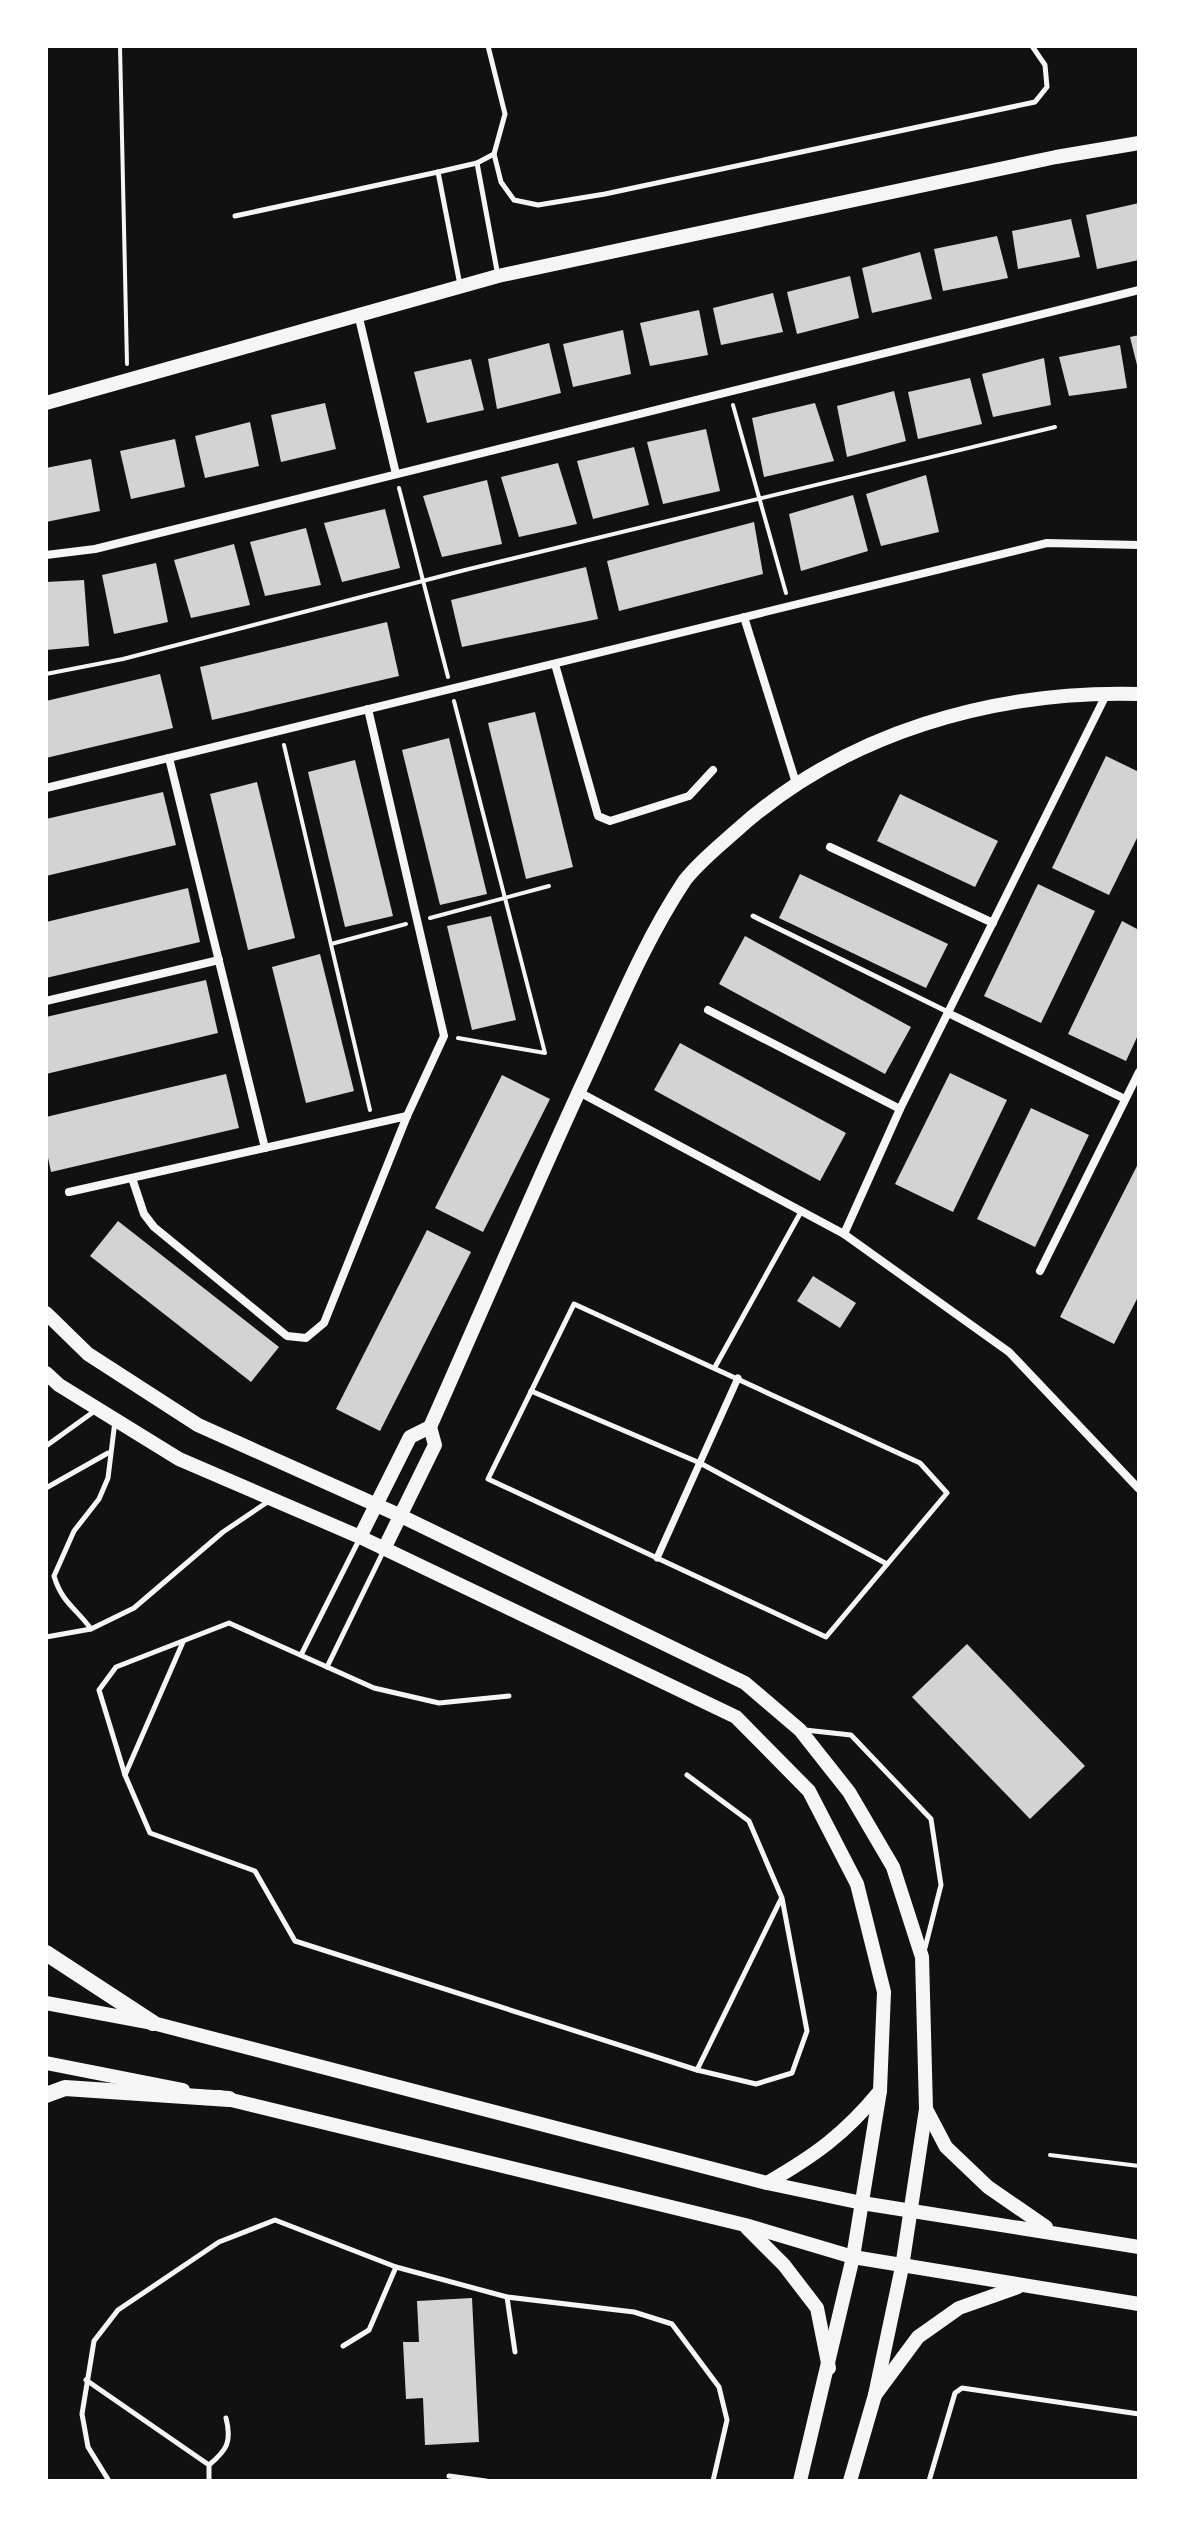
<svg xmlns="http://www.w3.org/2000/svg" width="1185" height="2527" viewBox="0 0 1185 2527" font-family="Karla,sans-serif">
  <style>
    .building { fill: #d3d3d3 }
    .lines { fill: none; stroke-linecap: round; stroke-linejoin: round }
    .path { stroke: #f5f5f5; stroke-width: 4 }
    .service { stroke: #f5f5f5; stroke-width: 5 }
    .pedestrian { stroke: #f5f5f5; stroke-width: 7 }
    .minor { stroke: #f5f5f5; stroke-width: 8 }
    .tertiary { stroke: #f5f5f5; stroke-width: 14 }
    .secondary { stroke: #f5f5f5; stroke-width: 14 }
    .primary { stroke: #f5f5f5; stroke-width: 16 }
  </style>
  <rect width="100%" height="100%" fill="#111"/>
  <g class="building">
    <polygon points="1139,203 1139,260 1097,269 1086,215"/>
    <polygon points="1071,219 1080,257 1018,269 1012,231"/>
    <polygon points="997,236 1008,278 943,291 934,249"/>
    <polygon points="920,252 932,299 872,313 862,268"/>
    <polygon points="850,276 859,318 797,334 787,292"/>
    <polygon points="773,293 783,332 721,345 713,308"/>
    <polygon points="699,310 708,355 650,366 640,323"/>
    <polygon points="623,330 631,374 573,387 563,344"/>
    <polygon points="1139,335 1139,369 1138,369 1130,337"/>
    <polygon points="549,343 561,393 497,409 488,359"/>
    <polygon points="1120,345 1127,388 1069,396 1059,357"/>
    <polygon points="1044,358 1051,405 993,417 982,374"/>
    <polygon points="471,359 484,410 427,423 414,372"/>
    <polygon points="970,378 982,424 918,439 908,392"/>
    <polygon points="894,391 906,441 847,457 837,406"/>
    <polygon points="325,403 336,449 281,462 271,415"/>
    <polygon points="815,403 834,461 764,477 752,418"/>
    <polygon points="250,422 259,466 205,478 195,436"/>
    <polygon points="706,429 720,491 663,504 647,442"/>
    <polygon points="175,439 185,487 131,499 120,451"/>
    <polygon points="634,447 649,505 593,519 577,461"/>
    <polygon points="91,459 100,511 46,522 46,468"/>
    <polygon points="558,463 577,524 519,537 501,477"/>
    <polygon points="926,475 939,532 881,546 866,494"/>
    <polygon points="487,480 502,544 442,557 423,496"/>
    <polygon points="853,495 868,551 801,571 789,514"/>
    <polygon points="385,509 400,568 342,582 324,523"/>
    <polygon points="754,522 763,574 619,611 607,561"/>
    <polygon points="306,528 321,585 265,596 250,542"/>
    <polygon points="234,544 250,605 191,618 174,560"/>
    <polygon points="156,563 168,622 114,634 102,575"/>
    <polygon points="586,567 598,619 462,647 451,600"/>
    <polygon points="84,580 89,646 46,650 46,582"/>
    <polygon points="387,622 399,676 212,720 200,667"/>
    <polygon points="160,674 173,728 46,758 46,701"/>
    <polygon points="535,712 573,867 526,879 488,723"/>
    <polygon points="449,738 487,894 440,905 402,750"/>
    <polygon points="1106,756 1139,772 1139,834 1109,895 1052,868"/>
    <polygon points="355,760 393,916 345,927 308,772"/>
    <polygon points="257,782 295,938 248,950 210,794"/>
    <polygon points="163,792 176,845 46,876 46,819"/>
    <polygon points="900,794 998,841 975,887 877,841"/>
    <polygon points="800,874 948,944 926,988 779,918"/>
    <polygon points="1038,884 1095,911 1041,1023 984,996"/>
    <polygon points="188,888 200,942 46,978 46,922"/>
    <polygon points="491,916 516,1020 472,1030 447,926"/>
    <polygon points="1122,921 1139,930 1139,1033 1126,1061 1068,1034"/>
    <polygon points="745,936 911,1027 885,1074 719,984"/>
    <polygon points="320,954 354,1091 306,1103 272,967"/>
    <polygon points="206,980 218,1033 46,1074 46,1017"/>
    <polygon points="680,1043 846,1133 820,1181 654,1090"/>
    <polygon points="950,1073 1007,1100 953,1212 895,1184"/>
    <polygon points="226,1074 239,1128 51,1172 46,1148 46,1117"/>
    <polygon points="502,1075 550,1099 483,1232 435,1208"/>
    <polygon points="1031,1108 1089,1135 1035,1247 977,1219"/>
    <polygon points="1139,1162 1139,1295 1114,1344 1060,1317"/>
    <polygon points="118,1221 279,1347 251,1382 90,1256"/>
    <polygon points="427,1230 471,1252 380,1431 336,1409"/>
    <polygon points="813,1276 856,1303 840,1328 797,1301"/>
    <polygon points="967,1644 1085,1766 1030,1819 912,1697"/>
    <polygon points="472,2298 479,2442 425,2445 423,2398 406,2399 403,2342 419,2342 417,2301"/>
  </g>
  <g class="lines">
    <g class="path">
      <polyline points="120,46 127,364"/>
      <polyline points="733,405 786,593"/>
      <polyline points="399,488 448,677"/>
      <polyline points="46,674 123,659 465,570 1055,427"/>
      <polyline points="454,701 545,1053 458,1038"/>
      <polyline points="284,745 370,1110"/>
      <polyline points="430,918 549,886"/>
      <polyline points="331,944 406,924"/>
      <polyline points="1050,2155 1139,2166"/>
    </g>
    <g class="service">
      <polyline points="494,154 501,182 514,200 538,205 605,194 1035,102 1047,87 1045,65 1032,46"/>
      <polyline points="477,163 498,276"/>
      <polyline points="438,172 460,285"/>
      <polyline points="235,216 438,172 477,163 494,154 505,114 488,46"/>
      <polyline points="753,916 950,1013"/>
      <polygon points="574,1304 920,1463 947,1493 826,1637 488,1479"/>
      <polyline points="715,1367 802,1210"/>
      <polyline points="531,1391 700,1463 887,1564"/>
      <path d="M115 1421 108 1478 99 1499 74 1531 54 1576C62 1603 76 1608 91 1629L134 1608 223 1532 269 1501"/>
      <polyline points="46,1446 96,1410"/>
      <polyline points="46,1488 108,1453"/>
      <polyline points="46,1637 91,1629"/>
      <polyline points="301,1655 360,1538"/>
      <polyline points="327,1667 384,1550"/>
      <polyline points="509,1696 439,1703 374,1688 229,1623 116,1667 99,1690 125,1775 150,1833 255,1871 295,1941 697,2070 756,2084 792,2073 807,2031 782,1898 749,1821 687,1775"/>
      <polyline points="805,1730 851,1735 931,1819 941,1885 925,1948"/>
      <polyline points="125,1775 183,1642"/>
      <polyline points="697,2070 781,1899"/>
      <polyline points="507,2297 515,2352"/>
      <polyline points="343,2346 369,2330 396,2267"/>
      <polyline points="86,2380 209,2465 209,2481"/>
      <path d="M209 2465C227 2450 232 2442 226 2418"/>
      <polyline points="449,2476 486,2481"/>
      <polyline points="109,2481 88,2447 82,2414 94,2341 118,2310 219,2242 275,2220 396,2267 507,2297 634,2312 672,2324 719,2387 727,2420 713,2481"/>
      <polyline points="929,2481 955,2393 962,2388 1139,2414"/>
    </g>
    <polyline class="pedestrian" points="657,1558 738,1378"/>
    <g class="minor">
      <polyline points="359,318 396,474"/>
      <polyline points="46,555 95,549 1139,290"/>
      <polyline points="744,617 796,783"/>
      <polyline points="555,664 598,816 610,821 689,796 713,770"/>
      <polyline points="169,758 265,1148"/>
      <polyline points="46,788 1047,543 1139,545"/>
      <polyline points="830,847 993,923"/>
      <polyline points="46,1001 219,960"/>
      <polyline points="708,1010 900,1109"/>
      <polyline points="950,1014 1125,1099"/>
      <polyline points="579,1092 844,1234 1009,1352 1139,1489"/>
      <polyline points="132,1178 144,1214 154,1227 287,1336 306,1338 324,1323 407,1116 444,1036 368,709"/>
      <polyline points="69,1192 407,1116"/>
      <polyline points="844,1234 900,1109 1107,693"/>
      <polyline points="1040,1271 1139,1072"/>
    </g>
    <g class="tertiary">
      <polyline points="46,403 498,276 1056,157 1139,143"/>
      <polyline points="46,1313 88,1354 198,1425 401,1516 745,1683 800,1730 849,1792 893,1867 922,1957 926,2109 902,2267 875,2395 850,2481"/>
      <polyline points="46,1373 59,1385 179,1459 360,1537 736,1717 809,1791 857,1884 884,1992 880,2091 853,2257 800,2481"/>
      <path d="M430 1427C482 1310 533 1191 587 1074 617 1009 645 940 685 880 699 862 720 845 737 830 846 732 995 690 1139 694"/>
      <polyline points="360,1537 410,1437 430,1427"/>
      <polyline points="384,1549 435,1445 430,1427"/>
    </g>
    <g class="secondary">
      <polyline points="46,2003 153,2023 767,2183 862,2203 1139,2247"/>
      <polyline points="46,2063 183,2090"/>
      <polyline points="219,2097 745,2225 853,2257 1139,2304"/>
      <polyline points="926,2109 946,2147 988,2187 1046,2227"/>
      <path d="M767 2183C814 2156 845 2134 880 2091"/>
      <polyline points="747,2228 784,2265 817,2308 829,2368"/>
      <polyline points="875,2395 918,2337 959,2308 1018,2287"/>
    </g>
    <g class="primary">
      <polyline points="46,1953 153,2023"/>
      <polyline points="46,2095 65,2088 229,2099"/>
    </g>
  </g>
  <rect width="1185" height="2527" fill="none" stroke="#ffffff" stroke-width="96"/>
</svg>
